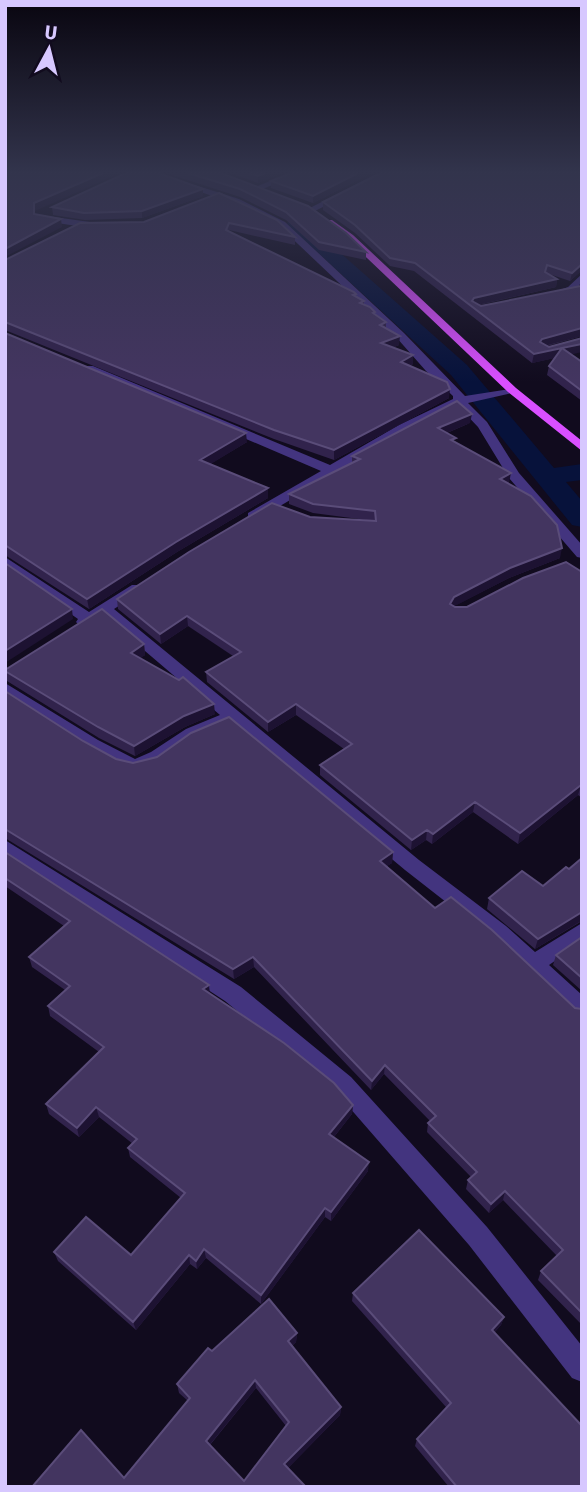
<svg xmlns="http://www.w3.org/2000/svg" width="587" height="1492" viewBox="0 0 587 1492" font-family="'Fira Sans',sans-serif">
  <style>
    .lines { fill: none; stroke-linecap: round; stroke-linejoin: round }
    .canal { fill: #07123b; fill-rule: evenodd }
    .minor { fill: #43347f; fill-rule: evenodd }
    .major { fill: #d94fff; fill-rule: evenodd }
    .wall { fill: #31234c; fill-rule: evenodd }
    .shaded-wall { fill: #1d1232 }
    .building { fill: #433560; stroke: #5a4c79; stroke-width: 2; fill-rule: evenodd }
  </style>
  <rect width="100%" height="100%" fill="#110b1e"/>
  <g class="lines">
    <polygon class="canal" points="296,218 302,219 467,365 554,468 582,464 582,480 566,482 582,501 582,527 572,525 451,375 290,227 287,223"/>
    <g class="minor">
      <polygon points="145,173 157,173 239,199 285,222 404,333 465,396 516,388 516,392 468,403 487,422 519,473 582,545 582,558 577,557 509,478 478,427 458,406 407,431 258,519 248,519 248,513 321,471 85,370 85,366 93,366 330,465 399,425 453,399 453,396 426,371 396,337 279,226 233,203"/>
      <polygon points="290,173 302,173 260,190 253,188"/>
      <polygon points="378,173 389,173 315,211 308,209"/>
      <polygon points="40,215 97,223 101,226 97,229 37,220 36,218"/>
      <path d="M582 274C582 293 567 294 551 298L546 295 568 287Z"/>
      <polygon points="5,557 89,612 132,585 142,585 144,588 142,591 114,609 419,860 506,926 535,952 582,923 582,942 549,965 582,995 582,1018 574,1016 492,938 405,870 230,724 191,741 157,765 135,771 119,767 86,749 5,696 5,683 98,740 135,759 151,752 186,729 220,715 104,616 89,625 79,625 76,622 78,619 5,568"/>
      <polygon points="5,840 241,987 351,1077 487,1227 582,1346 582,1382 572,1378 469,1245 335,1091 225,1001 5,857"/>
    </g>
    <polygon class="major" points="326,220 332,220 353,235 516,388 582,441 582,451 508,392 347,239 326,224"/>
  </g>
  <g class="wall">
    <polygon points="166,173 221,173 366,252 366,260 319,250 286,220 240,197"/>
    <polygon points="230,173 283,173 258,183"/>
    <polygon points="291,173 372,173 313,203 271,188 271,181"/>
    <polygon points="582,173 582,273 580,272 570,281 549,274 557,279 556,287 479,305 481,306 581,286 582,283 582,336 547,346 571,354 582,362 582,401 547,375 549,366 554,358 532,363 414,271 390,266 355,233 323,210 323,202"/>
    <polygon points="203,189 203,196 142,218 85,220 53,215 52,207"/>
    <polygon points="219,193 295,237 295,245 229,230 229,231 356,294 356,297 364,301 364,304 375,314 386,322 386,328 399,345 392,348 413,364 410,366 449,398 334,460 274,439 5,330 5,260 144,222"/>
    <polygon points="5,333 247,442 210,464 268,498 177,552 89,609 5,555"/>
    <polygon points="470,423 447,433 456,443 509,483 508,483 560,558 509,578 454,606 455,607 467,607 582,572 582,798 578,795 518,844 473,812 432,844 426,840 411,850 320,775 320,765 344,749 296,715 268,732 207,682 206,672 233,656 188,626 161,644 118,609 117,599 310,517 374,521 313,513 289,504 289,494 352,463 352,456"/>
    <polygon points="144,644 145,655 140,658 215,714 185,727 135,756 99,738 7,681 5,670"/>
    <polygon points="5,691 83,741 116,759 393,852 392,863 387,866 435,908 575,1008 582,1009 582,1325 538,1280 541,1271 557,1256 503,1200 489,1213 466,1189 468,1180 471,1177 427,1132 428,1123 430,1121 384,1074 371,1090 254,967 234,979 5,838"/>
    <polygon points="5,852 210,994 353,1105 352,1114 334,1137 368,1171 331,1221 325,1217 261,1304 206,1258 197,1269 190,1264 136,1330 58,1261 54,1252 131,1255 181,1198 130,1157 128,1148 133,1144 99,1117 79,1137 49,1114 46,1104 99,1052 50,1016 48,1006 65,990 32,967 29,957 64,926 5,886"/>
    <polygon points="582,858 582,921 535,949 487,909 489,898 543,886 569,869"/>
    <polygon points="582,937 582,991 553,965 556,955"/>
    <polygon points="353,1293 504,1317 501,1325 494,1333 582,1487 449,1487 415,1446 417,1439 446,1407 352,1301"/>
    <path d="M297 1333 296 1342 292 1346 341 1407 340 1415 288 1468 306 1487 124 1478 188 1401 179 1393 177 1384 212 1351ZM256 1388 286 1426 244 1481 210 1445Z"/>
  </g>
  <g class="shaded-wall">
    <polygon points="103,173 120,173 35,211 35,222 34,203"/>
    <polygon points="265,173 283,173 258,183 258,176"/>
    <polygon points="358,173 372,173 313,203 313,196"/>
    <polygon points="203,189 203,196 142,218 142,211"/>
    <polygon points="61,219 62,227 5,257 5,249"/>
    <polygon points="582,264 580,272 570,281 572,273"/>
    <polygon points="557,279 556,287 473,306 472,301 474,298"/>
    <polygon points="582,328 582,336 540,347 540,342 542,339"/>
    <polygon points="400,336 399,345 381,352 381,343"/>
    <polygon points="582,344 582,352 561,357 562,348"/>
    <polygon points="562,348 560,357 532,363 534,354"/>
    <polygon points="413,355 413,364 400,371 401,362"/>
    <polygon points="450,389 449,398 334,460 334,450"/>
    <polygon points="472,414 470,423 437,437 438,428"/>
    <polygon points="246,433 247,442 201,470 200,460"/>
    <polygon points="511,473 509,483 498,489 500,479"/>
    <polygon points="268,488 268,498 177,552 89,609 87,599 176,542"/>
    <polygon points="562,548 560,558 509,578 453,607 450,604 454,597 510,568"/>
    <polygon points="72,609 73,619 5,663 5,651"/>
    <polygon points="187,616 188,626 161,644 160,634"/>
    <polygon points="144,644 145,655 133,664 131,653"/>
    <polygon points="214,704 215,714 185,727 135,756 134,746 184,716"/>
    <polygon points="296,704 296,715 268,732 268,722"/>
    <polygon points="581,785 578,795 518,844 520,833"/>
    <polygon points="475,802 473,812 432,844 433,834"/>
    <polygon points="427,830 426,840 411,850 412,840"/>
    <polygon points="393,852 392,863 379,871 380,861"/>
    <polygon points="582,912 581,921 535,949 538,939"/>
    <polygon points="253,957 254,967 234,979 233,969"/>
    <polygon points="209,985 210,995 203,989"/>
    <polygon points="385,1065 384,1074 371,1090 372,1081"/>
    <polygon points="353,1105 352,1114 329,1143 329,1134"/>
    <polygon points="96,1107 99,1117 79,1137 77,1128"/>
    <polygon points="369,1162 368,1171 331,1221 331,1212"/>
    <polygon points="505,1191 503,1200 489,1213 491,1204"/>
    <polygon points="325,1208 325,1217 261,1304 261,1295"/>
    <polygon points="204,1249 206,1258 197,1269 196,1261"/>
    <polygon points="189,1255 190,1264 136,1330 133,1322"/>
    <polygon points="504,1317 501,1325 489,1338 492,1330"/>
    <polygon points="297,1333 296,1342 288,1350 288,1341"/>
    <polygon points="255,1380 256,1388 207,1448 206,1441"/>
    <polygon points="341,1407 340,1415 284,1472 284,1464"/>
  </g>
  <g class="building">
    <polygon points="5,173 103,173 34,203 34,214 61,219 5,249"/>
    <polygon points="126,173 159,173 203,189 142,211 84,213 52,207"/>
    <polygon points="188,173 221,173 308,206 346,233 366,252 319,242 286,212 240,189"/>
    <polygon points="249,173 265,173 258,176"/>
    <polygon points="291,173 358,173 313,196 271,181"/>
    <polygon points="381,173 582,173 582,264 572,273 547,265 545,272 557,279 474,298 472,301 481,306 581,286 582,283 582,328 542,339 540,342 549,347 582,338 582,344 562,348 582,362 582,391 549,366 562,348 534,354 415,263 390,258 355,225 323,202"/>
    <polygon points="219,193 277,220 295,237 229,223 226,230 354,292 356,294 353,295 364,301 360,303 370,307 375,312 373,313 386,322 380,325 400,336 381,343 413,355 401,362 447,382 450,389 334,450 274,430 5,322 5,260 80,223 144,222"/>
    <polygon points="5,333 246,433 200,460 268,488 176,542 87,599 5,545"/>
    <polygon points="457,401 472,414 438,428 456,438 451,440 511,473 500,479 531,496 557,525 562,548 510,568 454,597 450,604 455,607 467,607 523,578 566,562 582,572 582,786 581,785 520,833 475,802 433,834 427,830 412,840 320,765 352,744 296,704 268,722 206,672 241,652 187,616 160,634 117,599 189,552 272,503 310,517 376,521 375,511 313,504 289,494 360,459 352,456"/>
    <polygon points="5,563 72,609 5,651"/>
    <polygon points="102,609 144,644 131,653 179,680 183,677 214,704 184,716 134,746 98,727 5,671 5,670"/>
    <polygon points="5,691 83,741 116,759 133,763 157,757 191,733 229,717 393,852 380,861 435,908 451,897 492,930 575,1008 582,1009 582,1313 541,1271 563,1250 505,1191 491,1204 468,1180 477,1172 428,1123 436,1116 385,1065 372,1081 253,957 233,969 5,829"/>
    <polygon points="5,852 209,985 203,989 284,1043 334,1083 353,1105 329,1134 369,1162 331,1212 325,1208 261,1295 204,1249 196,1261 189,1255 133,1322 54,1252 86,1217 131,1255 185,1193 128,1148 137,1139 96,1107 77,1128 46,1104 104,1047 48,1006 70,986 29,957 70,921 5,878"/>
    <polygon points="582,858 582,912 538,939 489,898 522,871 543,886 566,867 569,869"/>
    <polygon points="582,937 582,978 556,955"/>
    <polygon points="419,1230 504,1317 492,1330 582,1426 582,1487 457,1487 417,1439 451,1403 353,1293"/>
    <path d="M269 1299 297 1333 288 1341 341 1407 284 1464 306 1487H32L81 1430 124 1478 190 1398 177 1384 208 1348 212 1351ZM255 1380 289 1422 244 1481 206 1441Z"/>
  </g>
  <linearGradient id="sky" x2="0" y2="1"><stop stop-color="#090610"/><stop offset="0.45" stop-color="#32344c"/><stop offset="1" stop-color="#32344c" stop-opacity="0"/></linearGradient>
  <rect width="587" height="382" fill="url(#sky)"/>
  <rect width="587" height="1492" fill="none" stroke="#d7c8ff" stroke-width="14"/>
  <g transform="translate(49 49) rotate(7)" stroke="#110b1e" stroke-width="5" paint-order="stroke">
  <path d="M0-5L12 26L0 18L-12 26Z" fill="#d7c8ff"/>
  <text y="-10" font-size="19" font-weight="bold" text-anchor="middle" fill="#d7c8ff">U</text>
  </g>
</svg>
